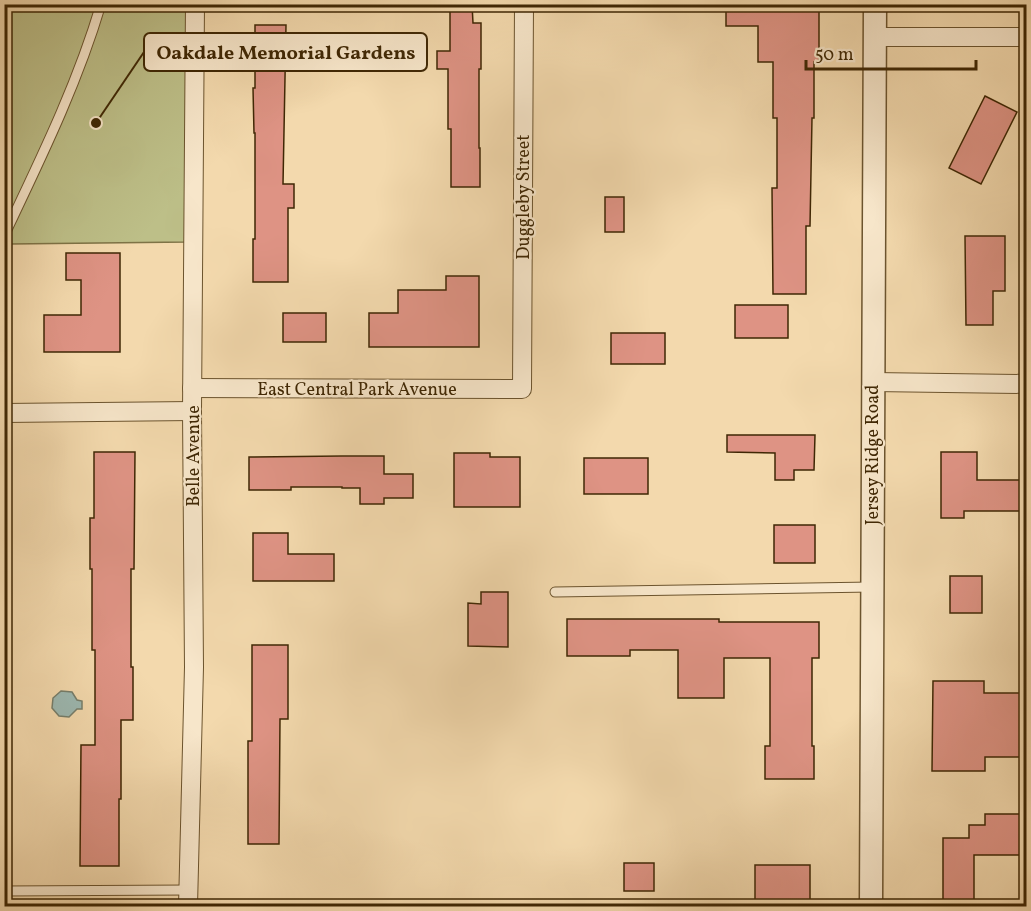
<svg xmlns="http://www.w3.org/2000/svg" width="1031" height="911" viewBox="0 0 1031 911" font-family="Vollkorn,serif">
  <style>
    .green { fill: #bdbf88; stroke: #7e7346; stroke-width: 1.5 }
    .water { fill: #9db9b2; stroke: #777f6c; stroke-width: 1.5 }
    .building { fill: #de9384; stroke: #3f2704; stroke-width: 1.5 }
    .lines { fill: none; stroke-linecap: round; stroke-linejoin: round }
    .service-casing { stroke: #6c542e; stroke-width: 11 }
    .minor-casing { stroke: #6c542e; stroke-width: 20 }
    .tertiary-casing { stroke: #6c542e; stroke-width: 25 }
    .service { stroke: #f7e6ca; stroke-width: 9 }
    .minor { stroke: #f7e6ca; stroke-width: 18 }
    .tertiary { stroke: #f7e6ca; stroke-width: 22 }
    .labels { text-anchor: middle; stroke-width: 4.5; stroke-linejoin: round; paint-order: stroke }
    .street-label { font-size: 18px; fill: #3f2704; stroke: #f7e6ca }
    .leader { fill: none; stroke: #3f2704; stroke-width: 2 }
    .callout-dot { fill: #3f2704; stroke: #f7e6ca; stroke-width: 2 }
    .callout { fill: #f7e6ca; stroke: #3f2704; stroke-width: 2 }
    .callout-label { font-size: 20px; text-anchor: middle; font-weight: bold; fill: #3f2704 }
  </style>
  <rect width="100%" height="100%" fill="#f3d9ad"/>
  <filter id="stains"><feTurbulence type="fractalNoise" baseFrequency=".00333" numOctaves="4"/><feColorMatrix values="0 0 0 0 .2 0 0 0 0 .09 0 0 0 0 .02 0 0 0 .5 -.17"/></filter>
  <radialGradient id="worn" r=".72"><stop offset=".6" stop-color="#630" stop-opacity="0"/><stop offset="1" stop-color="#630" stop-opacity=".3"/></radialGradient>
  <polygon class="green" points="4,5 188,5 187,242 10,244 11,402 5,402"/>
  <polygon class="water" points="61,691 72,692 77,700 82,701 82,709 77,709 69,717 59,716 52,708 53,698"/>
  <g class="building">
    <polygon points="450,4 472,4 473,23 481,23 481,69 479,69 479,148 480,148 480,187 451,187 451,129 448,129 448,69 437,69 437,51 450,51"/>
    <polygon points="766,4 819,4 819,62 814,62 814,118 812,118 810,226 806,226 806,294 773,294 772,188 777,188 777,118 773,118 773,62 758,62 758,26 726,26 726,7 766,7"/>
    <polygon points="255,25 286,25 283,184 294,184 294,208 288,208 288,282 253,282 253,239 255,239 255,133 254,133 253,88 255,88"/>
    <polygon points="985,96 1017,112 981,184 949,168"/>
    <rect x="605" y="197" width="19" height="35"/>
    <polygon points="965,236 1005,236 1005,291 993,291 993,325 966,325"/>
    <polygon points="66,253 120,253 120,352 44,352 44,315 81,315 81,280 66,280"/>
    <polygon points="446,276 479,276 479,347 369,347 369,313 398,313 398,290 446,290"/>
    <rect x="735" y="305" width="53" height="33"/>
    <rect x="283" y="313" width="43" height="29"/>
    <rect x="611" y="333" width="54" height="31"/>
    <polygon points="727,435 815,435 814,470 794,470 794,480 775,480 775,453 727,452"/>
    <polygon points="94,452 135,452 134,569 131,569 131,667 133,667 133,720 121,720 121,799 119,799 119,866 80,866 81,745 95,745 95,650 92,650 92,569 90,569 90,518 94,518"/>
    <polygon points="941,452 977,452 977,480 1022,480 1022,511 964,511 964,518 941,518"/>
    <polygon points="454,453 490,453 490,457 520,457 520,507 454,507"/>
    <polygon points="342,456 384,456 384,474 413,474 413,498 384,498 384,504 360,504 360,488 342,488 342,487 291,487 291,490 249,490 249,457"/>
    <rect x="584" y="458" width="64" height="36"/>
    <rect x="774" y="525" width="41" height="38"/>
    <polygon points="253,533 288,533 288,554 334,554 334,581 253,581"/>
    <rect x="950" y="576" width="32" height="37"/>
    <polygon points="481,592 508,592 508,647 468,646 468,603 481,604"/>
    <polygon points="567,619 719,619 719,622 819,622 819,658 812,658 812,746 814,746 814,779 765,779 765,746 770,746 770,658 724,658 724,698 678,698 678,650 630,650 630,656 567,656"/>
    <polygon points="252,645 288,645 288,719 280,719 279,844 248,844 248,741 252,741"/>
    <polygon points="933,681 984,681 984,693 1026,693 1026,757 985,757 985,771 932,771"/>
    <polygon points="985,814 1026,814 1026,855 974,855 974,906 943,906 943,838 969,838 969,825 985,825"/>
    <rect x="624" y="863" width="30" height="28"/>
    <rect x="755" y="865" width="55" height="41"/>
  </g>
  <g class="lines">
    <g class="service-casing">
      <g id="service">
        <path d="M4 236C40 160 77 85 101 4"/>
        <polyline points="555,592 872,587"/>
        <polyline points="4,891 189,890"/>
      </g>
    </g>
    <g class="minor-casing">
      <g id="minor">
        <polyline points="875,37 1026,37"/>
        <polyline points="873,382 1026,384"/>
        <polyline points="192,388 522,389 524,4"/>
        <polyline points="4,413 192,411"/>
        <polyline points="188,906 194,667 192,411 195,4"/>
      </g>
    </g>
    <g class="tertiary-casing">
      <polyline id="tertiary" points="871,906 875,4"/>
    </g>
    <use href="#service" class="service"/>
    <use href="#minor" class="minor"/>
    <use href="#tertiary" class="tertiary"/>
  </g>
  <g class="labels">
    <g class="street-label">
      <text transform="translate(523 197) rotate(-90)" y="6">Duggleby Street</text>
      <text x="357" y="395">East Central Park Avenue</text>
      <text transform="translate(872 455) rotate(-90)" y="6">Jersey Ridge Road</text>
      <text transform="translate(193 456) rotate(-90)" y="6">Belle Avenue</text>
    </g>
  </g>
  <path class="leader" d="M96 123L144 52"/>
  <circle class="callout-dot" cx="96" cy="123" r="6"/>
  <rect class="callout" x="144" y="33" width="283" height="38" rx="6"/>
  <g class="callout-label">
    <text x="286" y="59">Oakdale Memorial Gardens</text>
  </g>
  <rect width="1031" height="911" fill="none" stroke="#f3d9ad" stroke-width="24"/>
  <rect x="6" y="6" width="1019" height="899" fill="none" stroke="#3f2704" stroke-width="3"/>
  <rect x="12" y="12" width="1007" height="887" fill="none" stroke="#3f2704" stroke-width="1.5"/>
  <path d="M806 60v9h170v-9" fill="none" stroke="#3f2704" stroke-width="3"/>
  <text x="815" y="60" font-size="18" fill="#3f2704" stroke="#f7e6ca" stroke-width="4.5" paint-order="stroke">50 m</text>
  <rect width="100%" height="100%" filter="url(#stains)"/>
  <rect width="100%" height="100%" fill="url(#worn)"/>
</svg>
